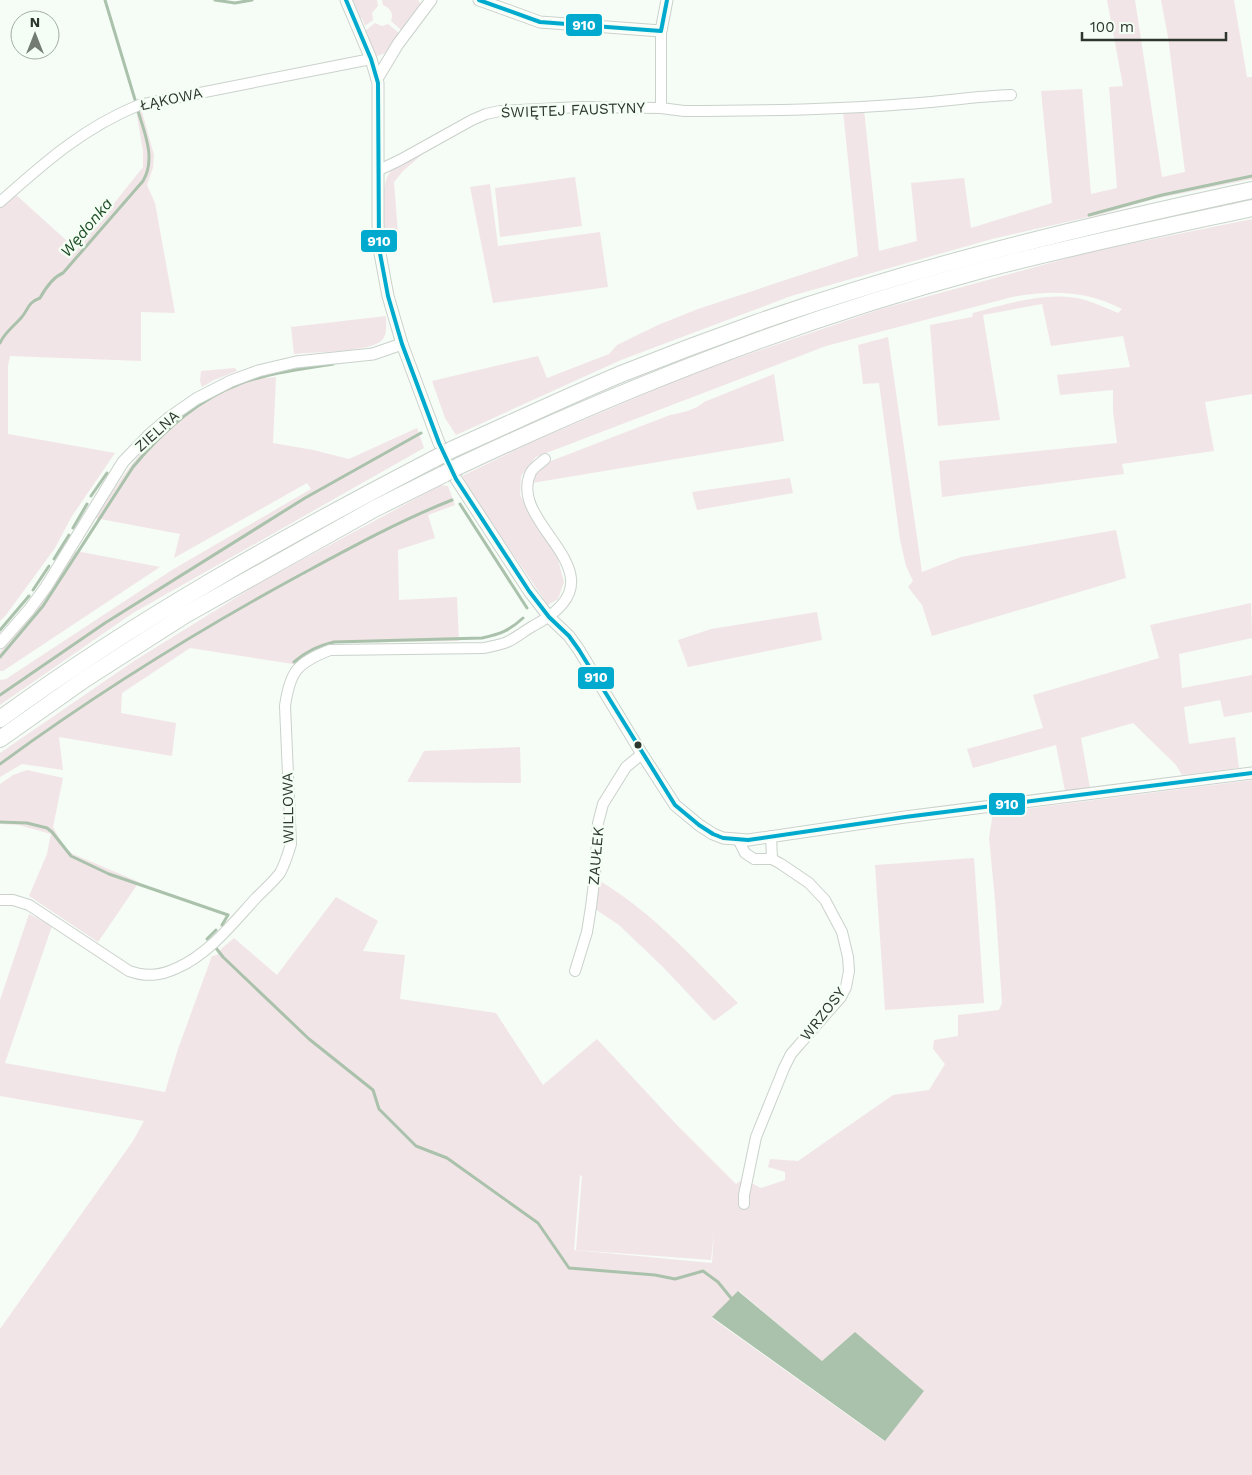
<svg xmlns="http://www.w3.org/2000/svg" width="1252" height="1475" viewBox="0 0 1252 1475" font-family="'Work Sans',sans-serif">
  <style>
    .green { fill: #f2e5e8; fill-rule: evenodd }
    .water { fill: #aac2ab }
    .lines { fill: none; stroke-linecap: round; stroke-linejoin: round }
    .stream { stroke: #aac2ab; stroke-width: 3 }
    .minor-casing { stroke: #cad2cb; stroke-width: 12 }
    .tertiary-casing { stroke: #cad2cb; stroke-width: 13 }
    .trunk-casing { stroke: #cad2cb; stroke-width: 18 }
    .minor { stroke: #fefffe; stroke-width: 10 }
    .tertiary { stroke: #fefffe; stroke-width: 11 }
    .trunk { stroke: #fefffe; stroke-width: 16 }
    .trunk-bridge-casing { stroke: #cad2cb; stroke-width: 18; stroke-linecap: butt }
    .trunk-bridge { stroke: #fefffe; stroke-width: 16 }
    .bus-1-casing { stroke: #f4fef4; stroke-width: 8 }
    .bus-1 { stroke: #00a9ce; stroke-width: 4 }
    .bus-dot { fill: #2d362d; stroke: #f4fef4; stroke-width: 2 }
    .labels { text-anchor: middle; stroke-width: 5; stroke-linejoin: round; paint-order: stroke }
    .street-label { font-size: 15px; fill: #2d362d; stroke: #f4fef4 }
    .water-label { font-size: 16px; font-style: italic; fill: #1b4b22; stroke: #f4fef4 }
    .line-badge { stroke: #f4fef4; stroke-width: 2 }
    .badge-label { font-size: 14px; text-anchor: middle; font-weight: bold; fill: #fff }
  </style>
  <rect width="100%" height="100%" fill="#f6fcf6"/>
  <g class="green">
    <polygon points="352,0 377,0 378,6 372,13 373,20 365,26 362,18 360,19"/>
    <path d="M382 0H418L421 4 401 30 391 21C394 13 390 8 383 5Z"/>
    <polygon points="1107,0 1135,0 1162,177 1185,172 1168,37 1161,0 1234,0 1247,77 1252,77 1252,179 1154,199 1102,214 992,239 791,296 621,360 456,435 445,418 432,381 538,356 547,378 609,354 617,345 658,325 698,309 858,256 843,111 864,110 879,251 917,241 911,183 964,178 971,228 1052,203 1041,91 1082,89 1091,194 1117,188 1109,87 1123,86"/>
    <polygon points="375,23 382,26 388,24 399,33 385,53 378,56 375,55 365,31"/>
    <polygon points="141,108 154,155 153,168 147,185 155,203 175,313 141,312 141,361 10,356 8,366 8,434 115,453 72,516 55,548 6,615 0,621 0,208 15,194 77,250 143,167 143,151 136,110"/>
    <path d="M425 152 403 171 394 182 398 234 383 236C383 219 380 183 391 171 400 162 414 158 425 152Z"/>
    <polygon points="575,177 582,226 500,237 495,188"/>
    <polygon points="490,184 498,246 600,232 608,287 493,303 470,187"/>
    <path d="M1252 219V394L1205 402 1214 451 1122 464 1124 474 942 497 939 461 1117 443 1113 411V390L1060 395 1057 375 1130 367 1123 336 1051 346 1042 304 983 315 1000 420 938 426 930 325 972 317 973 313C1006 304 1043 292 1077 298 1091 301 1104 307 1118 313L1122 309C1086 290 1051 290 1012 297L826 346 536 457 521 476 520 495 558 560 564 582 558 599 548 605 472 495 462 476 534 441 699 371 881 309 1090 252Z"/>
    <path d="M386 316C386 325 388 336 380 342 365 352 314 352 294 354L291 327Z"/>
    <polygon points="888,337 922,572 961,557 1116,530 1126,578 932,636 922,605 908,587 913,581 906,566 900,540 879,383 863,384 858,345"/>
    <polygon points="235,368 237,371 214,380 202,387 200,381 201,371"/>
    <path d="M774 374 784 441 532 483 539 468 551 461 670 415C682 413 695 410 704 402Z"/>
    <path d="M276 377 273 443 313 450 349 459 417 428 424 448 133 613 0 705V680L6 679 172 570 311 489 307 483 174 558 180 534 95 518C131 463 164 413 228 388 236 385 245 379 253 378 261 377 269 378 276 377Z"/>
    <polygon points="790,478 793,493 697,510 692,492"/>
    <polygon points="441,485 448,486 455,505 428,515 435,538 398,550 399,600 457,597 459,641 333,643 316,648 293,664 190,648 122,693 121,713 176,723 172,756 59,737 63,770 22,764 0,777 0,753 134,661 263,581"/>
    <polygon points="76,551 160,567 3,671 0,671 0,652 34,613"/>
    <polygon points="1251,603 1252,638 1179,654 1182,688 1252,675 1252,712 1224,717 1220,700 1184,707 1189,744 1235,737 1239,768 1182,775 1176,765 1133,723 1081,738 1090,788 1065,791 1056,745 973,768 967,749 1043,728 1033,695 1159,658 1150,625"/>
    <polygon points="817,612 822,640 688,667 678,640 711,629"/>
    <polygon points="520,747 521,783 407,782 424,751"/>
    <polygon points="27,770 63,778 53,827 65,848 73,854 139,882 98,942 29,896 47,854 51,834 19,825 0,824 0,784 13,775"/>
    <path d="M1252 780V1475H0V1329L133 1141 144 1121 0 1096V1000L29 914 52 926 5 1063 165 1092 178 1049 212 956 217 955 222 948 234 938 277 975 336 897 378 921 363 951 405 955 400 999 496 1013 543 1085 597 1039 676 1124 736 1184 743 1179 761 1188 785 1180V1172L768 1167 770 1159 798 1161 893 1095 929 1090 945 1064 933 1049 934 1040 958 1036V1015L999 1010 1002 1003 995 900 989 838 993 813ZM580 1175 582 1176 576 1250 711 1260 714 1232 712 1263 574 1250ZM739 1291 823 1362 855 1333 924 1391 884 1441 712 1318Z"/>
    <polygon points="974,858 984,1003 885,1010 875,865"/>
    <path d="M600 881C653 913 694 959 738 1003L714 1021 663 967 619 925 595 909Z"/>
  </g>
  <polygon class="water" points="738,1291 822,1361 855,1332 924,1391 885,1441 712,1317"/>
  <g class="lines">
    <g class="stream">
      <polyline points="105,0 136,103"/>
      <polyline points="215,0 235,3 252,0"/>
      <polyline points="1089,215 1162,195 1252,176"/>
      <path d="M0 343C5 332 13 327 21 318 29 309 27 303 40 298 45 289 53 277 63 273L143 181C156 159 145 134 138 111"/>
      <polyline points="91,496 107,473"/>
      <polyline points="460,504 527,608"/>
      <polyline points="73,528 87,504"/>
      <polyline points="54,559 69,535"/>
      <polyline points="33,590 49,566"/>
      <polyline points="0,630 29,596"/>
      <path d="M0 657 43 606 133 467C161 433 197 400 239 384 269 373 302 369 333 364"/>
      <path d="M294 662C307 651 318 646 334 642L482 638C500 634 509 631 523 618"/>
      <polyline points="0,695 105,623 305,498 421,433"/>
      <path d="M0 764C97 693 195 632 300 575 350 548 399 521 452 500"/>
      <polyline points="0,822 27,823 47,828 52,832 71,856 109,874 228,915 222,925"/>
      <polyline points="207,939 216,930"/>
      <polyline points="216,948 223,957 309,1039 373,1090 379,1109 416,1146 447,1158 538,1223 569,1268 655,1275 675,1279 703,1271 718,1282 731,1298"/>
    </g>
    <g class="minor-casing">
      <g id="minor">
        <polyline points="661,31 661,108"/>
        <path d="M379 170 400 160 472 120 486 114 500 111 581 107 661 108 684 111C758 111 832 110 905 104 941 102 976 96 1011 95"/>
        <path d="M0 202C45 162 83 128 139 105L371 59"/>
        <polyline points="771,836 772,859"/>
        <polyline points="738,839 745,853 754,859 772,859 781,864 809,883 825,900 842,932 848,957 849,971 846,987 841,997 791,1054 784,1068 756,1137 744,1195 744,1204"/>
        <path d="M0 900H13L29 905 129 971C146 977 160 976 177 968 209 954 233 923 256 898 264 890 273 882 280 873 285 864 288 854 291 844L285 706C290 671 297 663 330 650L484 648C492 646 500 645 507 642 516 638 524 631 533 626 632 574 504 526 531 472 534 467 541 463 545 459"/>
        <polyline points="575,971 587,932 591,907 595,874 598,823 603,804 626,767 642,754"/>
      </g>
    </g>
    <g class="tertiary-casing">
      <g id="tertiary">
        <polyline points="346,0 371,59 378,83 378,222 379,248 388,296 402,344 439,443 456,479 529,591 549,617 569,636 579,650 642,754 675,805 699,825 713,834 723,838 748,840 905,817 1252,773"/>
        <polyline points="479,0 540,22 661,31 667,0"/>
        <polyline points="377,79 398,44 431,0"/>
        <polyline points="0,643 29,610 46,587 123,462 148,436 170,417 196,399 231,381 258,371 296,362 373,354 402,344"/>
      </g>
    </g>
    <g class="trunk-casing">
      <g id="trunk">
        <path d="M451 450C507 425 564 398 621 374 666 356 711 339 756 323 918 266 1084 226 1252 190"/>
        <path d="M459 466C626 387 799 319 978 271 1068 247 1160 228 1252 208"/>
        <path d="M0 719C137 619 284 537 434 459"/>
        <polyline points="0,739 85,679 185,615 374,509 444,474"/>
      </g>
    </g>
    <use href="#minor" class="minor"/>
    <use href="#tertiary" class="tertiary"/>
    <use href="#trunk" class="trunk"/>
    <g class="trunk-bridge-casing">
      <g id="trunk-bridge">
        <polyline points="434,459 451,450"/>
        <polyline points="444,474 459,466"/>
      </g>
    </g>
    <use href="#trunk-bridge" class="trunk-bridge"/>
    <g class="bus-1-casing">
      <g id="bus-1">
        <polyline points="346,0 371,59 378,83 379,248 388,296 402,344 439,443 456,479 529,591 549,617 569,636 579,650 675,805 699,825 713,834 723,838 748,840 905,817 1252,773"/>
        <polyline points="479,0 540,22 661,31 667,0"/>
      </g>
    </g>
    <use href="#bus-1" class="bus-1"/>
  </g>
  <circle class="bus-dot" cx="638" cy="745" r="4.5"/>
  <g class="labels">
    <g class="street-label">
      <text transform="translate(171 99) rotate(-12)" y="5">ŁĄKOWA</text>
      <text transform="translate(573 110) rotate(-2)" y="5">ŚWIĘTEJ FAUSTYNY</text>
      <text transform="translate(157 431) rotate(-42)" y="5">ZIELNA</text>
      <text transform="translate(288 808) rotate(-91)" y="5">WILLOWA</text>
      <text transform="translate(596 856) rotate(-85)" y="5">ZAUŁEK</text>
      <text transform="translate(823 1014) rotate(-52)" y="5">WRZOSY</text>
    </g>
    <g class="water-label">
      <text transform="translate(86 227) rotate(-50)" y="6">Wędonka</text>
    </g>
  </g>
  <g class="line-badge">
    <rect x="565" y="13" width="38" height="24" rx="5" fill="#00a9ce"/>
    <rect x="360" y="229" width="38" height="24" rx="5" fill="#00a9ce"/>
    <rect x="577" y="666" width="38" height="24" rx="5" fill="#00a9ce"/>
    <rect x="988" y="792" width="38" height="24" rx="5" fill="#00a9ce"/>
  </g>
  <g class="badge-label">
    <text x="584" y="30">910</text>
    <text x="379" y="246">910</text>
    <text x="596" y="682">910</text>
    <text x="1007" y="809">910</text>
  </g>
  <g transform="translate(35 35)"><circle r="24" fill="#f4fef4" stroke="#a4aea4"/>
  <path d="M0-4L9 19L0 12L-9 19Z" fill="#737b73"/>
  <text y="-8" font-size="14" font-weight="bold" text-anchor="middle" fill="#2d362d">N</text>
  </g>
  <path d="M1082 32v8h144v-8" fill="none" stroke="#2d362d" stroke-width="2.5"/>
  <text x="1090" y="32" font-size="15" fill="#2d362d" stroke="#f4fef4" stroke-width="4" paint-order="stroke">100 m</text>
</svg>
